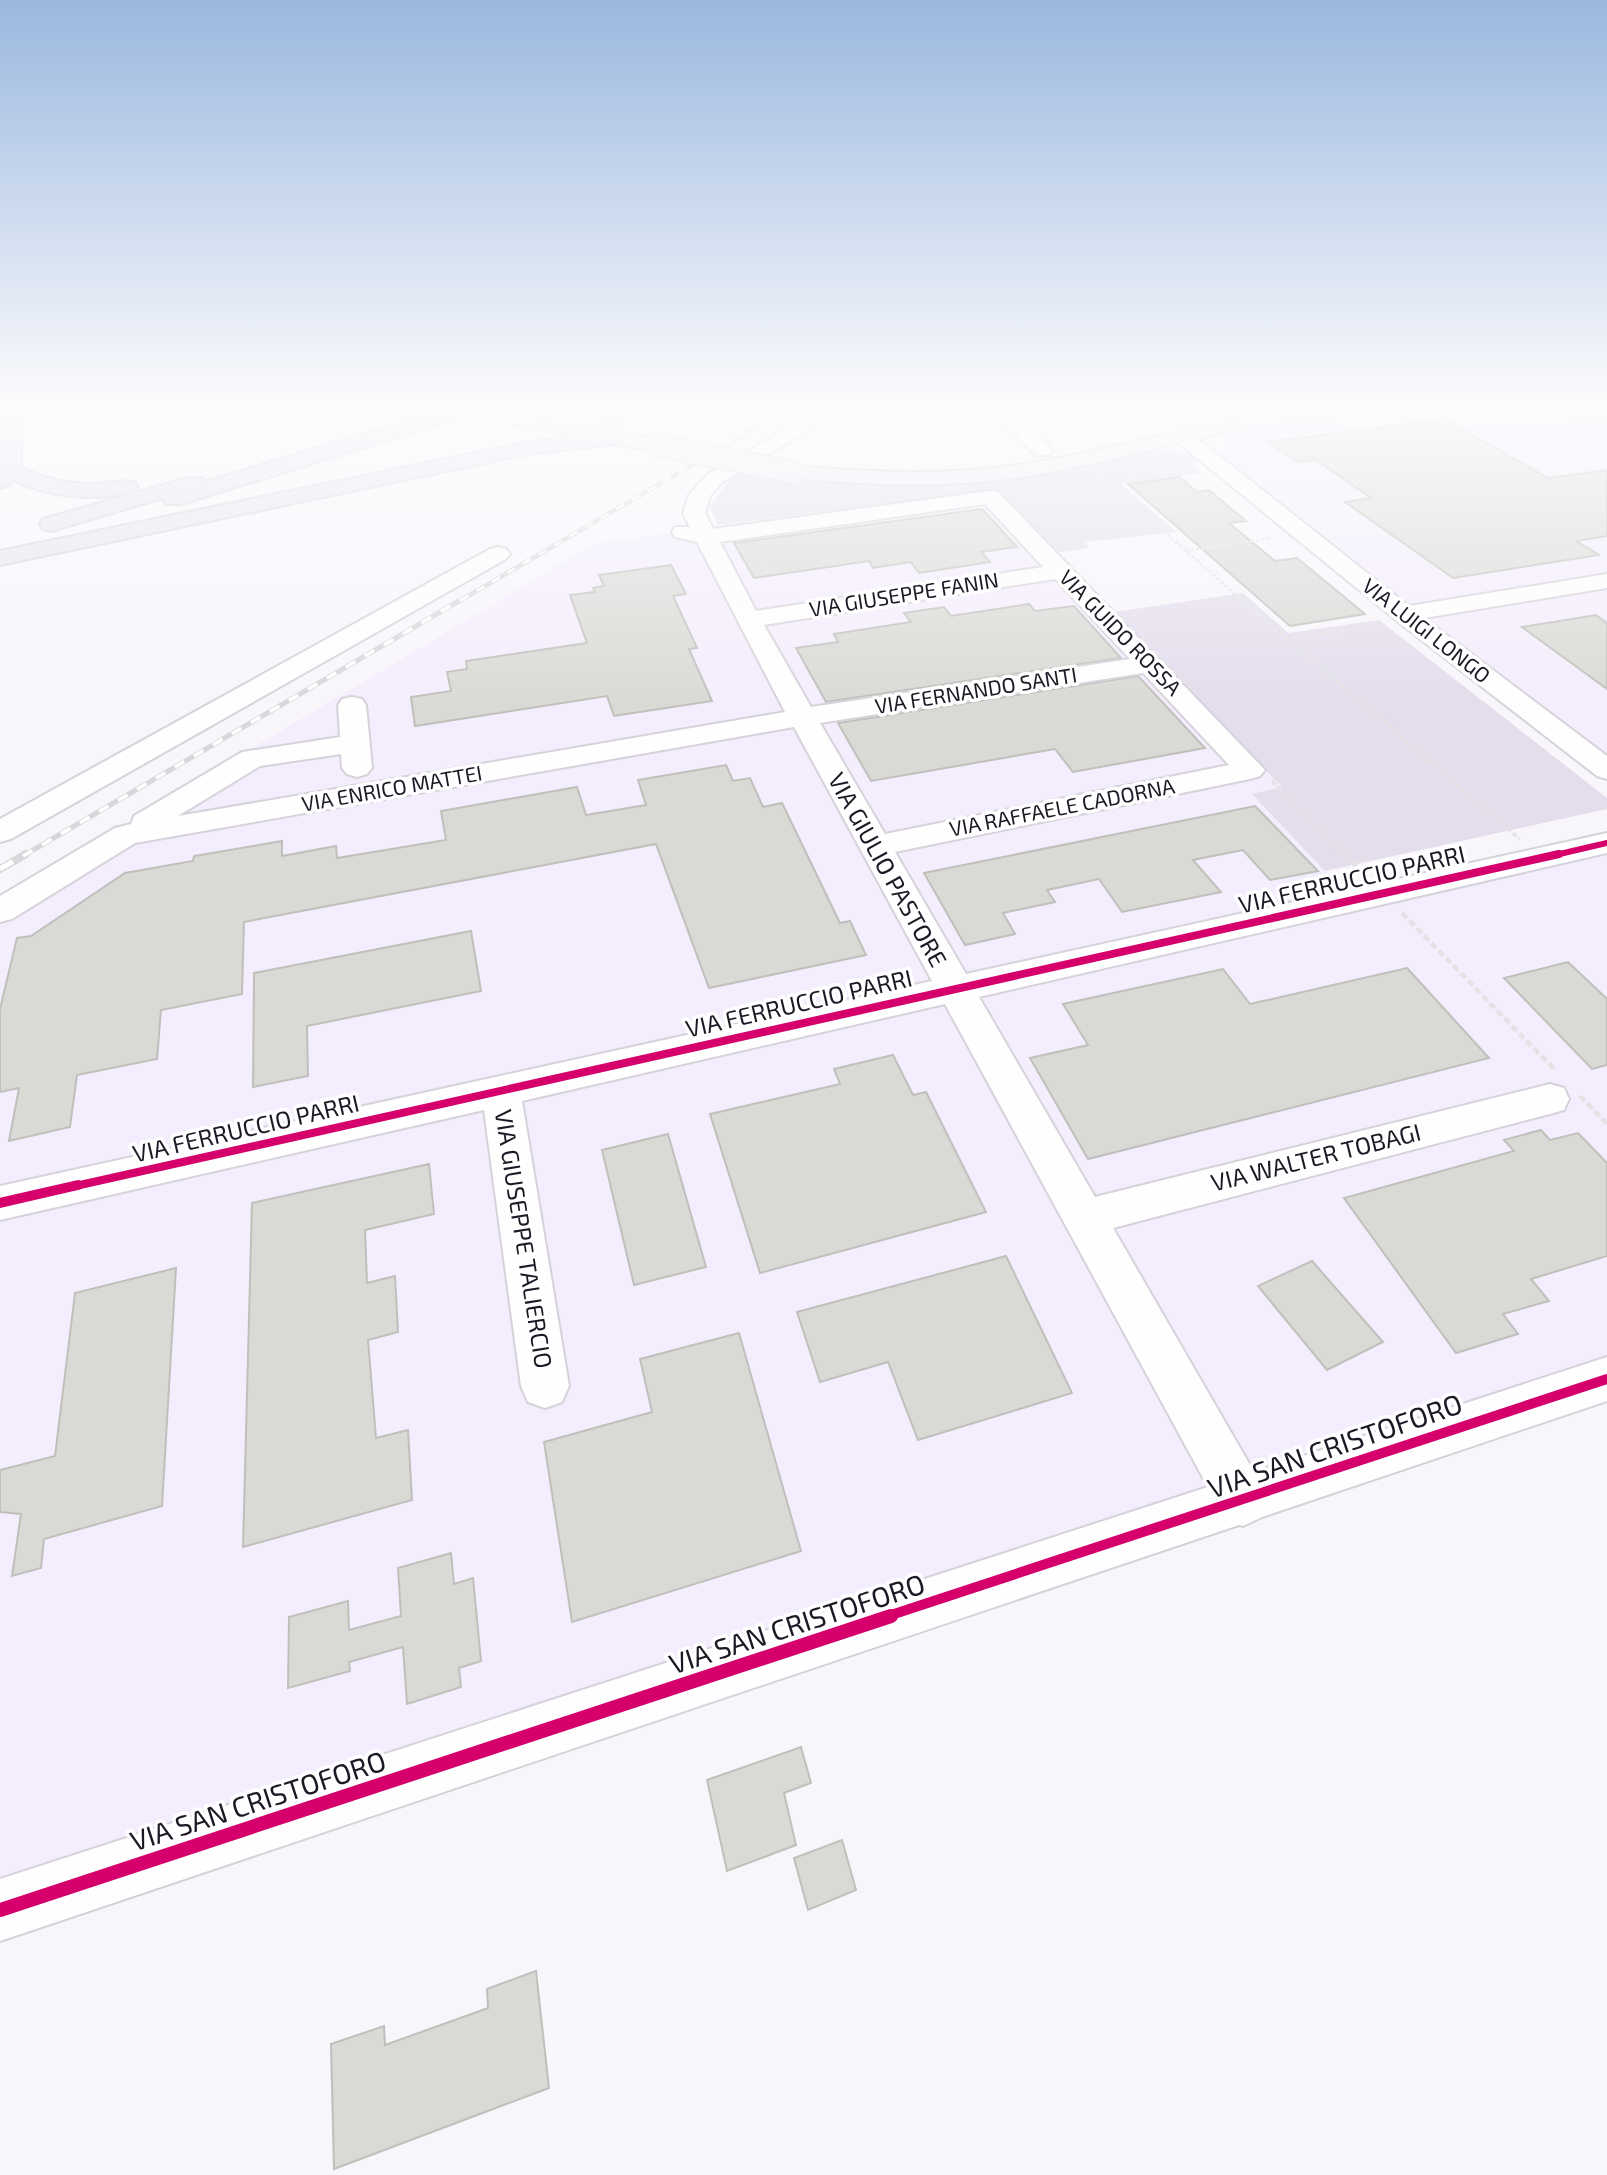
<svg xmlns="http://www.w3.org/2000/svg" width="1607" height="2175" viewBox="0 0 1607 2175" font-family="'Exo 2',sans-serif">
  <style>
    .built { fill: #f4edfd }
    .green { fill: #e3ddec }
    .building { fill: #d9d9d5; stroke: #bfc0bb; stroke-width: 2 }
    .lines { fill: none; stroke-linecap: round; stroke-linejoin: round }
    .minor-casing { stroke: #d6d2da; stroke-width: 4 }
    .major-casing { stroke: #d4d2d6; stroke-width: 4 }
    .highway-casing { stroke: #d4d2d6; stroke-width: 4 }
    .path-far2 { stroke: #e3e2e4; stroke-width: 2.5; stroke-dasharray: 3.5 2; stroke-linecap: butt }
    .path-far1 { stroke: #e3e2e4; stroke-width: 3.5; stroke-dasharray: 5 2.5; stroke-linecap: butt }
    .path { stroke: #e3e2e4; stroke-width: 4.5; stroke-dasharray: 7 3.5; stroke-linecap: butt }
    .minor { fill: #fefefe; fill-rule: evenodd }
    .major { fill: #f0edf4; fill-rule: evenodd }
    .highway { fill: #e7e2ed; fill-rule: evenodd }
    .rail-far2-casing { stroke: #d8d7d9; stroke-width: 4.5 }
    .rail-far1-casing { stroke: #d8d7d9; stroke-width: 5 }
    .rail-casing { stroke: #d8d7d9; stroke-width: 8 }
    .rail-far2 { stroke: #fff; stroke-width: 2.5; stroke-dasharray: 9; stroke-linecap: butt }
    .rail-far1 { stroke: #fff; stroke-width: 3.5; stroke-dasharray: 11; stroke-linecap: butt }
    .rail { stroke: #fff; stroke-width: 5; stroke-dasharray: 15; stroke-linecap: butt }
    .major-bridge-casing { stroke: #d4d2d6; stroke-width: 24; stroke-linecap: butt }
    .major-bridge { stroke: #f0edf4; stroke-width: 22 }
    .cycleway-far3-casing { stroke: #fff; stroke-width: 10 }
    .cycleway-far2-casing { stroke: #fff; stroke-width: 12 }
    .cycleway-far1-casing { stroke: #fff; stroke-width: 15 }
    .cycleway-casing { stroke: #fff; stroke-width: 18 }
    .cycleway-far3 { stroke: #d6006c; stroke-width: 6 }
    .cycleway-far2 { stroke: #d6006c; stroke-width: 8 }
    .cycleway-far1 { stroke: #d6006c; stroke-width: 10 }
    .cycleway { stroke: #d6006c; stroke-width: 14 }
    .labels { text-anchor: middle; stroke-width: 7; stroke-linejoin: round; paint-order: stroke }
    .far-street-label { font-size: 21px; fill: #1d1824; stroke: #fff }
    .street-label { font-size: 24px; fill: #1d1824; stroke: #fff }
    .near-street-label { font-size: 28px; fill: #1d1824; stroke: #fff }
  </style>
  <rect width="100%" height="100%" fill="#f8f6fb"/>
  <g class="built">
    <polygon points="1453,411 1607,416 1607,758 1271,500 1223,461 1221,451 1227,439 1243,430 1275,423 1358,415"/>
    <polygon points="994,490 1282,787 1253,794 1360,907 1607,852 1607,1365 0,1881 0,899 594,544 717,525"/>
  </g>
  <g class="green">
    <polygon points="1172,451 1187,454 1201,462 1191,464 1201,473 1121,484 1176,532 1085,542 1089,548 1055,553 994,490 717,525 710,506 731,478 746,469 820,480 925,485 1023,477 1145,452"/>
    <polygon points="1243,593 1288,633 1379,620 1607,798 1607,809 1325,871 1252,794 1282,787 1114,612"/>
  </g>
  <g class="building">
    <polygon points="1445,419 1548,478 1607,470 1607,536 1576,541 1599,555 1453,578 1345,502 1371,498 1316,460 1297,462 1268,442"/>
    <polygon points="1180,477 1197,492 1209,490 1246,521 1229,523 1275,561 1297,558 1365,614 1290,626 1128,484"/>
    <polygon points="982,509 1017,547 981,552 990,562 919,573 911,562 873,568 869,561 754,578 734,543"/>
    <polygon points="671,565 686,594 673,596 697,648 689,649 712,701 614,716 607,696 415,726 411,697 451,691 447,672 467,669 466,661 587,643 570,595 595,592 593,588 604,586 599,575"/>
    <polygon points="1029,604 1035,611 1074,606 1121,658 826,702 796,648 838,642 834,634 911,622 904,613 944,607 951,616"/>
    <polygon points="1596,615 1607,623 1607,689 1522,627"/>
    <polygon points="1138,676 1205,748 1073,772 1055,749 871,781 838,723"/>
    <polygon points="726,765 733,781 750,778 763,807 782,803 840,923 850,921 866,955 709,988 656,844 244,922 242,994 161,1010 157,1059 77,1075 70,1127 9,1141 19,1088 0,1092 0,1009 17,938 31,936 125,873 193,861 194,856 282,841 282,856 336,846 337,858 446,840 441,811 577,787 586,815 646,805 638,780"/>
    <polygon points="1255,806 1318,871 1270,880 1243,850 1193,860 1221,892 1122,912 1099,879 1047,890 1055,902 1003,913 1015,934 965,945 924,873"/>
    <polygon points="471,931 481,991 307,1026 308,1076 253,1087 254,973"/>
    <polygon points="1568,962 1607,999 1607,1065 1592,1069 1504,978"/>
    <polygon points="1407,968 1489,1058 1088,1159 1030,1058 1088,1045 1063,1004 1223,969 1250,1004"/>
    <polygon points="893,1055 913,1095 926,1092 986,1212 760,1273 710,1114 840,1084 834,1069"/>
    <polygon points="1541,1130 1550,1140 1578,1133 1607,1163 1607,1256 1531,1279 1549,1301 1503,1314 1518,1334 1456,1353 1344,1198 1514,1151 1504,1140"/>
    <polygon points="668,1134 706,1267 634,1285 602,1150"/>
    <polygon points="429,1164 434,1214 365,1230 367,1283 395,1276 398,1332 368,1340 376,1438 408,1430 412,1500 243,1547 252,1203"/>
    <polygon points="1006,1256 1072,1393 918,1440 888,1362 820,1382 797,1312"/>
    <polygon points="1312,1261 1383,1342 1327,1370 1258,1286"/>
    <polygon points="176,1268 162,1506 44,1539 41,1568 12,1576 21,1514 0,1512 0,1470 55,1456 75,1293"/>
    <polygon points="739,1333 801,1551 572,1622 544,1442 652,1412 640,1359"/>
    <polygon points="451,1553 454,1584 473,1578 481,1661 459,1668 461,1687 407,1704 403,1647 349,1662 350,1671 288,1688 289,1617 348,1601 349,1630 401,1616 398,1568"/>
    <polygon points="801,1747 811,1783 784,1793 796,1845 727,1871 707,1780"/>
    <polygon points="842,1840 856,1890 808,1910 794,1858"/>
    <polygon points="536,1971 549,2088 334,2169 331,2044 384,2026 385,2045 488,2008 487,1989"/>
  </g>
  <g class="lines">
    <g class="minor-casing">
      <g id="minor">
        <path d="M832 402H855L721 483 710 496 705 513 713 529 990 491 998 492 1265 770 1260 776 1250 779 895 852 966 974 1607 833V853L979 997 1095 1197 1550 1084 1564 1088 1569 1099 1564 1110 1550 1114 1113 1228 1254 1472 1607 1357V1401L1262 1517 1243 1526 1239 1525 0 1941V1879L1208 1487 945 1004 522 1101 569 1386 562 1402 545 1408 528 1402 521 1386 484 1110 0 1220V1186L932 981 794 727 135 843 12 919 0 922V896L115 828 131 824 134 816 242 752 340 737 338 705 342 699 352 697 362 699 366 705 372 768 367 774 357 777 347 774 342 768 341 754 260 766 178 816 785 712 697 542 675 537 672 532 675 527H690L683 513 689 495 707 475ZM985 504 1043 567 756 611 720 542ZM1055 579 1130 659 811 707 764 625ZM1143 673 1229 765 885 834 820 723Z"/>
        <polygon points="981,402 1001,402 1050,447 1053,451 1050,455 1036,455"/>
        <polygon points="1278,402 1297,402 1304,414 1301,418 1287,418"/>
        <polygon points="1182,430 1189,432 1409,606 1607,574 1607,588 1424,618 1607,756 1607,779 1597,776 1402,625 1175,440 1172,436 1175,432"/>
        <polygon points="498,547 506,549 510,554 506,559 11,839 0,842 0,819 490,549"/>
      </g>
    </g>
    <g class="major-casing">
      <g id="major">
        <path d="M1351 402H1536L1607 407V419C1503 411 1399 406 1296 420 1201 433 1110 464 1016 478 943 488 867 485 794 478L787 476 784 472 787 468 794 466C868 472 944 476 1017 465 1129 448 1237 411 1351 402Z"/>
        <polygon points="497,410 654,439 661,441 664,445 661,449 654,451 490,420 487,416 490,412"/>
      </g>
    </g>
    <g class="highway-casing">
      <g id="highway">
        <path d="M7 402H27L21 411V467C44 479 65 483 90 484 105 484 120 479 135 482L138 487 135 492C96 501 48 498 14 480L7 486 0 488 1 410Z"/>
        <polygon points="470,402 500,402 498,406 181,504 165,504 163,498 51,531 43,529 40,524 43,519 188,478 202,478 205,482"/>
        <polygon points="616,403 626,409 618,424 627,439 624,443 528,454 0,565 0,551 528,442 604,434 598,424 609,405"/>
      </g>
    </g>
    <g class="path-far2">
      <polyline points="1132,472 1183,466"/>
      <polyline points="1101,476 1242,600"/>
      <polyline points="1185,551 1272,538"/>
    </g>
    <g class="path-far1">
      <polyline points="1240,598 1520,839"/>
      <polyline points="1286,639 1382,625"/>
      <polyline points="1272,781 1346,856"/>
    </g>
    <g class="path">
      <polyline points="1344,854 1362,872"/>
      <polyline points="1402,913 1555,1070"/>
      <polyline points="1580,1096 1607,1124"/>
    </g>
    <use href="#minor" class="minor"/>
    <use href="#major" class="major"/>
    <use href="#highway" class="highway"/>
    <g class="rail-far2-casing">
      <polyline id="rail-far2" points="461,600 800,402"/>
    </g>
    <g class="rail-far1-casing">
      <polyline id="rail-far1" points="23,856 464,598"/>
    </g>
    <g class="rail-casing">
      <polyline id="rail" points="0,869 26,854"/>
    </g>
    <use href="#rail-far2" class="rail-far2"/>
    <use href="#rail-far1" class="rail-far1"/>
    <use href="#rail" class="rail"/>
    <g class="major-bridge-casing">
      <g id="major-bridge">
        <polyline points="423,402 497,416"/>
        <polyline points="654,445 794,472"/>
      </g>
    </g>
    <use href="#major-bridge" class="major-bridge"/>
    <g class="cycleway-far3-casing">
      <polyline id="cycleway-far3" points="1551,856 1607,843"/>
    </g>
    <g class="cycleway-far2-casing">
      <polyline id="cycleway-far2" points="71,1187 1559,854"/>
    </g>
    <g class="cycleway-far1-casing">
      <g id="cycleway-far1">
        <polyline points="0,1203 78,1185"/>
        <polyline points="885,1617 1607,1379"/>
      </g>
    </g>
    <g class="cycleway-casing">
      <polyline id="cycleway" points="0,1910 891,1616"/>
    </g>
    <use href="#cycleway-far3" class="cycleway-far3"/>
    <use href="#cycleway-far2" class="cycleway-far2"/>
    <use href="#cycleway-far1" class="cycleway-far1"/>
    <use href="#cycleway" class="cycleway"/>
  </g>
  <linearGradient id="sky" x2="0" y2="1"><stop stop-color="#9ab8df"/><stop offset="0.57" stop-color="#fcfbfd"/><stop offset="1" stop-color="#fcfbfd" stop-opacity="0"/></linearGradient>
  <rect width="1607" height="707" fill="url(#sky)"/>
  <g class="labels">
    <g class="far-street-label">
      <text transform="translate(904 595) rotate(-9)" y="7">VIA GIUSEPPE FANIN</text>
      <text transform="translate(1426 631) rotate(38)" y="7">VIA LUIGI LONGO</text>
      <text transform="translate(1120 633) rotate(46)" y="7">VIA GUIDO ROSSA</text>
      <text transform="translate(976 691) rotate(-9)" y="7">VIA FERNANDO SANTI</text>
      <text transform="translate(392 789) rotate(-10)" y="7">VIA ENRICO MATTEI</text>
      <text transform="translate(1062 808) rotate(-11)" y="7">VIA RAFFAELE CADORNA</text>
    </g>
    <g class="street-label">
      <text transform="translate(887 870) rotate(61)" y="8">VIA GIULIO PASTORE</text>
      <text transform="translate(1352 880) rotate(-13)" y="8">VIA FERRUCCIO PARRI</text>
      <text transform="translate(799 1004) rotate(-13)" y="8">VIA FERRUCCIO PARRI</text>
      <text transform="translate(246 1129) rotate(-13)" y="8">VIA FERRUCCIO PARRI</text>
      <text transform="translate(1316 1158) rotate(-14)" y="8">VIA WALTER TOBAGI</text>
      <text transform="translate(523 1239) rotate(81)" y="8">VIA GIUSEPPE TALIERCIO</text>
    </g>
    <g class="near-street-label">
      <text transform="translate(1335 1446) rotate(-19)" y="10">VIA SAN CRISTOFORO</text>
      <text transform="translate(797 1624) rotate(-18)" y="10">VIA SAN CRISTOFORO</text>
      <text transform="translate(258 1801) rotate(-18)" y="10">VIA SAN CRISTOFORO</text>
    </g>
  </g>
</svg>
